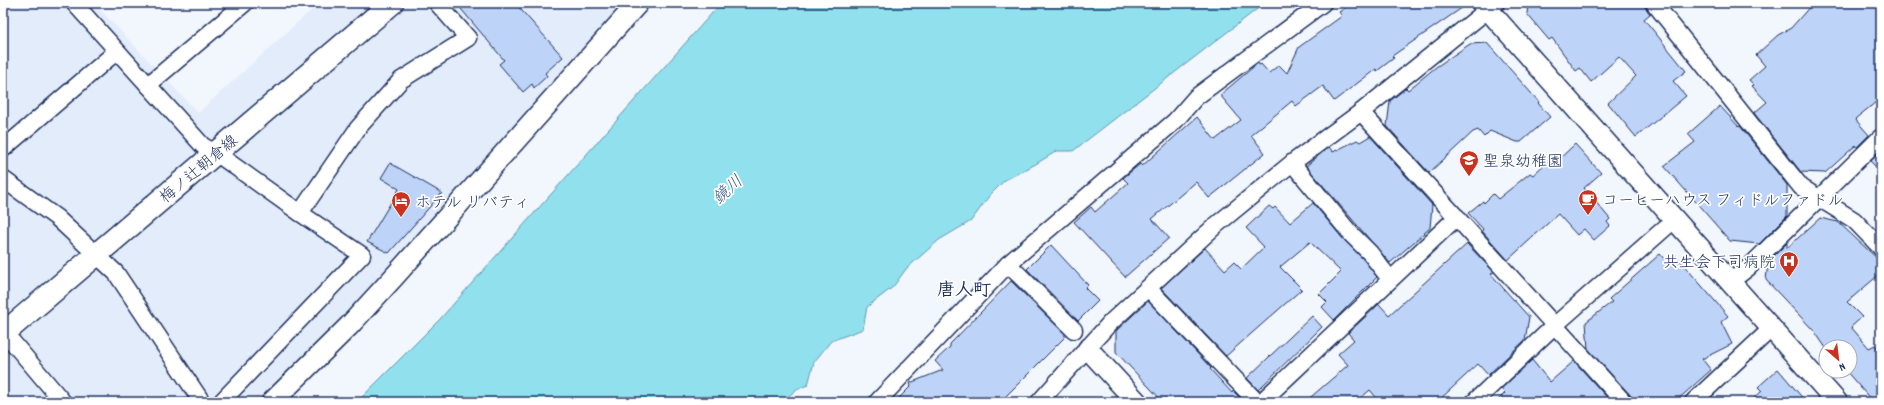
<svg xmlns="http://www.w3.org/2000/svg" width="1884" height="405" viewBox="0 0 1884 405" font-family="Dekko,'Klee One',sans-serif">
  <style>
    .built { fill: #e2ecfb }
    .water { fill: #90e0ed; stroke: #6199b4 }
    .building { fill: #bdd3f7; stroke: #1b2f5e }
    .lines { fill: none; stroke-linecap: round; stroke-linejoin: round }
    .minor-casing { stroke: #1b2f5e; stroke-width: 19 }
    .tertiary-casing { stroke: #1b2f5e; stroke-width: 23 }
    .secondary-casing { stroke: #1b2f5e; stroke-width: 25 }
    .minor { stroke: #fff; stroke-width: 16 }
    .tertiary { stroke: #fff; stroke-width: 20 }
    .secondary { stroke: #fff; stroke-width: 22 }
    .labels { text-anchor: middle; stroke-width: 3.5; stroke-linejoin: round; paint-order: stroke }
    .poi-label { font-size: 16px; fill: #1b2f5e; stroke: #fff; text-anchor: start }
    .street-label { font-size: 16px; fill: #1b2f5e; stroke: #fff }
    .water-label { font-size: 17px; font-style: italic; fill: #385b82; stroke: #fff }
    .quarter-label { font-size: 18px; font-weight: bold; fill: #1b2f5e; stroke: #fff }
  </style>
  <rect width="100%" height="100%" fill="#f2f6fd"/>
  <filter id="ink" filterUnits="userSpaceOnUse"><feTurbulence type="fractalNoise" baseFrequency=".025" numOctaves="2"/><feDisplacementMap in="SourceGraphic" scale="8" xChannelSelector="R" yChannelSelector="G"/><feConvolveMatrix kernelMatrix="1 2 1 2 8 2 1 2 1" color-interpolation-filters="sRGB"/></filter>
  <g filter="url(#ink)">
    <polygon class="built" points="3,3 94,3 198,113 319,3 656,3 272,402 3,402"/>
    <polygon class="water" points="721,3 1265,3 1073,151 1057,151 1034,165 1005,180 990,195 971,221 939,240 906,269 893,287 867,307 863,329 831,341 814,362 808,385 797,389 782,402 357,402 441,318"/>
    <g class="building">
      <polygon points="456,3 515,3 563,57 545,73 547,76 534,88 532,84 523,92 499,64 504,60"/>
      <polygon points="1352,3 1469,3 1392,56 1394,58 1377,71 1376,69 1334,101 1323,86 1296,106 1292,101 1251,135 1265,153 1209,198 1196,182 1152,219 1169,238 1125,277 1074,222 1091,207 1095,212 1128,183 1123,178 1140,164 1142,166 1197,117 1215,140 1241,120 1220,95 1258,63 1259,65 1261,64 1269,73 1279,65 1287,73 1299,47 1342,16 1339,12"/>
      <polygon points="1528,3 1642,3 1650,14 1644,19 1686,71 1673,81 1686,96 1636,137 1608,103 1636,76 1619,57 1591,82 1580,68 1576,71 1552,38 1549,40 1527,14"/>
      <polygon points="1813,3 1876,3 1881,10 1881,98 1855,119 1869,135 1857,147 1856,145 1825,173 1801,172 1754,113 1767,102 1752,86 1754,85 1749,80 1765,66 1756,55 1778,35 1791,28"/>
      <polygon points="1487,43 1539,102 1538,103 1550,117 1521,142 1517,142 1490,131 1484,137 1478,130 1473,132 1429,173 1387,126 1390,101 1406,88 1408,90 1436,67 1470,44"/>
      <polygon points="1720,106 1739,127 1740,126 1787,185 1787,216 1759,244 1730,241 1664,166 1695,142 1688,134"/>
      <polygon points="1370,136 1432,205 1430,228 1390,263 1306,166 1329,147 1333,152 1357,140 1360,142"/>
      <polygon points="1575,144 1601,173 1584,188 1610,219 1607,222 1610,226 1594,240 1584,229 1577,235 1558,214 1508,260 1482,231 1483,229 1468,213 1483,201 1484,203 1493,194 1498,199 1530,173 1533,175 1549,160 1553,165"/>
      <polygon points="1881,150 1881,172 1870,161"/>
      <polygon points="390,163 442,193 389,253 367,242 399,189 381,178"/>
      <polygon points="1313,203 1344,240 1363,259 1377,277 1334,320 1322,307 1327,302 1319,294 1341,272 1310,242 1280,267 1302,289 1226,356 1161,288 1205,248 1225,270 1234,262 1241,269 1264,247 1246,228 1269,206 1273,209 1275,207 1290,223"/>
      <polygon points="1820,218 1838,222 1881,262 1881,273 1847,302 1862,317 1851,327 1869,348 1875,345 1881,353 1881,402 1873,402 1846,371 1850,371 1850,347 1826,348 1815,332 1766,280 1768,262 1787,243 1787,248"/>
      <polygon points="1467,244 1494,272 1491,274 1504,289 1529,317 1525,340 1488,375 1478,364 1437,402 1380,402 1370,390 1356,402 1305,402 1348,365 1338,354 1354,340 1348,333 1379,304 1389,315"/>
      <polygon points="1051,245 1088,285 1085,288 1098,301 1078,321 1027,269"/>
      <polygon points="1660,254 1667,262 1675,255 1728,316 1721,322 1732,344 1702,359 1711,370 1675,402 1633,402 1631,396 1588,349 1586,322 1612,302 1609,299"/>
      <polygon points="1011,281 1065,334 1065,337 1000,402 895,402 911,386 910,383 943,370 935,361 950,347 950,344"/>
      <polygon points="1148,301 1211,368 1210,369 1232,393 1233,391 1244,402 1163,402 1149,387 1116,352 1116,331"/>
      <polygon points="1312,316 1322,327 1258,390 1247,378"/>
      <polygon points="1532,360 1550,382 1574,361 1611,402 1496,402 1505,393 1501,389"/>
      <polygon points="1778,369 1806,402 1750,402 1762,391 1758,387"/>
    </g>
    <g class="lines">
      <g class="minor-casing">
        <g id="minor">
          <polyline points="74,3 203,146 216,153 300,213 362,255 221,402"/>
          <polyline points="1654,3 1801,187 1854,220 1881,248"/>
          <polyline points="148,85 245,3"/>
          <polyline points="1361,112 1624,402"/>
          <polyline points="3,149 117,51"/>
          <polyline points="1292,163 1351,234 1370,253 1390,279"/>
          <polyline points="3,179 57,218 116,273 202,402"/>
          <polyline points="300,213 358,128 401,80 468,38 437,3"/>
          <polyline points="1008,264 1074,330"/>
          <polyline points="1730,282 1748,268 1881,137"/>
          <polyline points="1148,288 1257,402"/>
          <polyline points="4,332 63,402"/>
          <polyline points="877,402 1008,264 1175,121 1196,97 1323,3"/>
          <polyline points="1039,402 1110,323 1215,226 1292,163 1361,112 1496,3"/>
          <polyline points="1261,402 1457,217"/>
          <polyline points="1474,402 1554,326 1674,220"/>
          <polyline points="1693,402 1772,328"/>
        </g>
      </g>
      <g class="tertiary-casing">
        <g id="tertiary">
          <polyline points="1482,3 1837,402"/>
          <polyline points="1088,349 1137,402"/>
          <polyline points="272,402 349,326 393,278 638,3"/>
        </g>
      </g>
      <g class="secondary-casing">
        <polyline id="secondary" points="3,334 392,3"/>
      </g>
      <use href="#minor" class="minor"/>
      <use href="#tertiary" class="tertiary"/>
      <use href="#secondary" class="secondary"/>
    </g>
  </g>
  <defs>
    <g id="school-pin" transform="scale(1)"><path d="M0 17L-7.5 6A9.5 9.5 0 1 1 7.5 6Z" fill="#c8321e" stroke="#fff"/><path d="M0-5L7-2L0 1L-7-2ZM-4 1L0 2.5L4 1V4Q0 6-4 4Z" fill="#fff"/></g>
    <g id="cafe-pin" transform="scale(1)"><path d="M0 17L-7.5 6A9.5 9.5 0 1 1 7.5 6Z" fill="#c8321e" stroke="#fff"/><path d="M-5.5-4.5H6V0H3Q3 3.5 0 3.5H-2.5Q-5.5 3.5-5.5 0ZM3-3.2v2h1.7v-2ZM-6 4.5H4V6H-6Z" fill="#fff"/></g>
    <g id="hotel-pin" transform="scale(1)"><path d="M0 17L-7.5 6A9.5 9.5 0 1 1 7.5 6Z" fill="#c8321e" stroke="#fff"/><path d="M-6-4.5h1.5V1H6V5H4.5V3h-9V5H-6ZM-4 0a1.8 1.8 0 1 1 3.6 0ZM.5 0V-2.5h3Q6-2.5 6 0Z" fill="#fff"/></g>
    <g id="hospital-pin" transform="scale(1)"><path d="M0 17L-7.5 6A9.5 9.5 0 1 1 7.5 6Z" fill="#c8321e" stroke="#fff"/><path d="M-5-5h3v3.5h4V-5h3V5h-3V1.5h-4V5h-3Z" fill="#fff"/></g>
  </defs>
  <g fill-rule="evenodd">
    <use href="#school-pin" x="1469" y="160"/>
    <use href="#cafe-pin" x="1588" y="199"/>
    <use href="#hotel-pin" x="401" y="201"/>
    <use href="#hospital-pin" x="1789" y="261"/>
  </g>
  <g class="labels">
    <g class="poi-label">
      <text x="1483" y="166">聖泉幼稚園</text>
      <text x="1602" y="205">コーヒーハウス フィドルファドル</text>
      <text x="415" y="207">ホテル リバティ</text>
      <text x="1775" y="267" text-anchor="end">共生会下司病院</text>
    </g>
    <g class="street-label">
      <text transform="translate(198 168) rotate(-40)" y="6">梅ノ辻朝倉線</text>
    </g>
    <g class="water-label">
      <text transform="translate(727 189) rotate(-42)" y="6">鏡川</text>
    </g>
    <g class="quarter-label">
      <text x="964" y="295">唐人町</text>
    </g>
  </g>
  <rect width="1884" height="405" fill="none" stroke="#fff" stroke-width="16"/>
  <rect x="8" y="8" width="1868" height="389" fill="none" stroke="#1b2f5e" stroke-width="1.5" filter="url(#ink)"/>
  <g transform="translate(1838 359) rotate(152)"><circle r="19" fill="#ffffff" stroke="#a4acbf"/>
  <path d="M0-3L7 15L0 10L-7 15Z" fill="#c8321e"/>
  <text y="-6" font-size="11" font-weight="bold" text-anchor="middle" fill="#1b2f5e">N</text>
  </g>
</svg>
